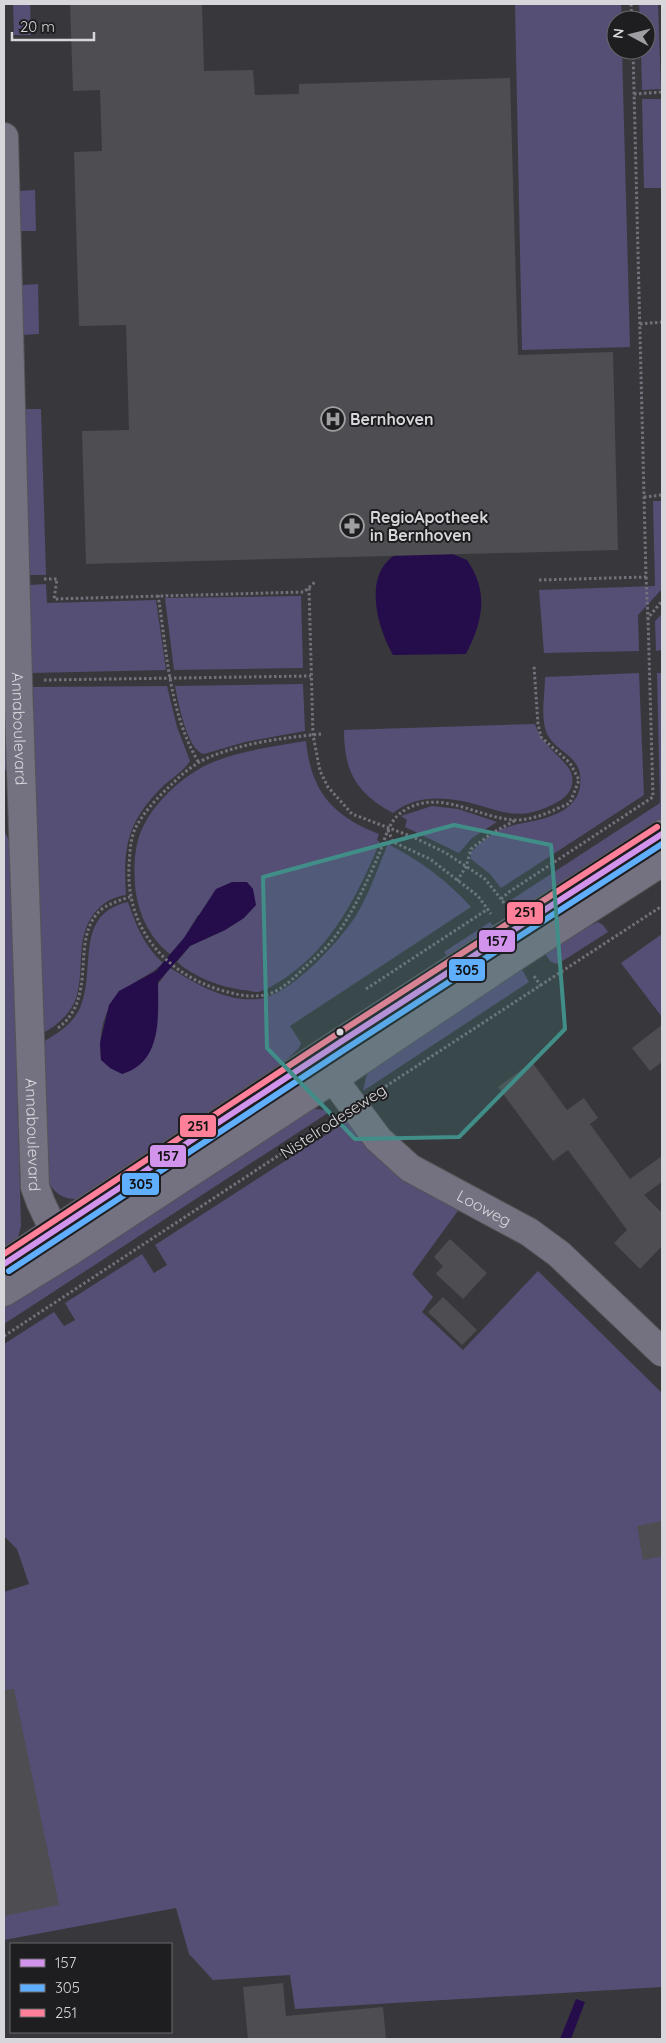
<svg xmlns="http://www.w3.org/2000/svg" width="666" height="2043" viewBox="0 0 666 2043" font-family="Quicksand,sans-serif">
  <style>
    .green { fill: #554e75 }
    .water { fill: #250d4c }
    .building { fill: #4e4d51 }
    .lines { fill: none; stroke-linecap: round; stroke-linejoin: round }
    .minor-casing { stroke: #555558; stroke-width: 30 }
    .path { stroke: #73717b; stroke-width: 3; stroke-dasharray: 2.5 2.5; stroke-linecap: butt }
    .minor { stroke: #747280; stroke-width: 28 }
    .bus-1-casing { stroke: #1e1e21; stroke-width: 10 }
    .bus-2-casing { stroke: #1e1e21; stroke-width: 10 }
    .bus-3-casing { stroke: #1e1e21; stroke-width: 10 }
    .bus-1 { stroke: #d193ec; stroke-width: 6 }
    .bus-2 { stroke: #60afff; stroke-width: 6 }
    .bus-3 { stroke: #ff8098; stroke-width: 6 }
    .marked { fill: #418e89; fill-opacity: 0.2; stroke: #418e89; stroke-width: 4; stroke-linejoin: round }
    .bus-dot { fill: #d6d6db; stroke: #1e1e21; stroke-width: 2 }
    .labels { text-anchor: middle; stroke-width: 4; stroke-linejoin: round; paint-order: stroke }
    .poi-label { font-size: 16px; font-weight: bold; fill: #d6d6db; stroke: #1e1e21; text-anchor: start }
    .street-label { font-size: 16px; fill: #d6d6db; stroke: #1e1e21 }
    .line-badge { stroke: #1e1e21; stroke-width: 2 }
    .pale-badge-label { font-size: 14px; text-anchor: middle; font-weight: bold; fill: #111 }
  </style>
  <rect width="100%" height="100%" fill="#38383c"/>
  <g class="green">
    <polygon points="13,4 30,4 31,35 14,35"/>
    <polygon points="515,4 621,4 622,20 616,20 616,50 622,50 630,347 522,350"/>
    <polygon points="639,4 658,4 661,89 642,90 641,50 646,50 646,20 640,20"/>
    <polygon points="642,99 661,99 662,188 644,188"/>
    <polygon points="35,190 36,231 20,231 19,191"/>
    <polygon points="38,284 39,334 23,335 22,285"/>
    <polygon points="25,409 41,409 46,575 29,575"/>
    <polygon points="653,501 662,501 662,589 638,615 639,651 544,653 539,590 655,586"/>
    <polygon points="46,584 47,603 156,600 166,670 31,673 30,585"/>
    <polygon points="301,596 303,668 174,670 165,598"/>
    <polygon points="662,614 662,650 656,651 655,621"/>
    <path d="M639 673 644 795 501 888 490 874 471 859 470 853C479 844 491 833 504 828 524 821 552 821 569 806 575 801 579 794 580 786 584 755 558 755 547 734 540 718 545 694 545 677Z"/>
    <polygon points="657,673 662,673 662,825 521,917 511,900 660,803"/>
    <path d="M303 684 305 731 245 742 204 754C187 751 178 701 175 686Z"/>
    <path d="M167 686 177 727 190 761C183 772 170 779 161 788 127 823 123 847 126 895 115 897 107 900 99 908 74 932 85 966 77 995 72 1013 57 1026 41 1034L34 786 33 687Z"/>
    <polygon points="7,687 8,763 4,774 4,688"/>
    <path d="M535 724C542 748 570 761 572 776 574 787 568 796 559 801 511 829 494 803 448 799 429 797 409 800 393 813 356 793 344 771 344 730Z"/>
    <path d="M306 741C311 791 332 816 379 834L377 840 380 842C358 894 333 946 285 978 277 983 267 990 258 992 253 992 247 990 242 990 218 986 196 978 177 962L190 946 225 930 244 918 198 915 184 938 170 954C149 938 137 911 135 885 134 869 134 855 138 840 147 807 185 772 216 761 245 750 276 746 306 741Z"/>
    <polygon points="432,806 458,809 497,822 472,838 459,853 405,827 407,820 401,816"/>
    <polygon points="4,830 10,843 21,1226 17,1241 4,1254"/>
    <path d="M388 844C419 860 448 881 471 907L290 1026 301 1043 299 1048 255 1090 85 1198C68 1201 57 1197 48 1182L41 1043C57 1034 72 1025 80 1008 97 970 73 914 128 902 136 925 144 946 163 963 155 971 147 975 137 981 106 1001 98 1023 101 1060L170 968C197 984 225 1002 258 999 289 997 341 940 357 914 370 892 378 867 388 844Z"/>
    <polygon points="490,922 498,932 448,957 444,952"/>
    <polygon points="598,922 603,925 608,932 561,962 556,964 550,961 543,950 560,939"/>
    <polygon points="662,934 662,1017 621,963"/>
    <polygon points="520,966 529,982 363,1091 366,1077 372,1065"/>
    <polygon points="309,1108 331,1111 4,1324 4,1304"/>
    <path d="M347 1121C377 1160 418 1184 460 1208L412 1274 433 1297 422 1312 463 1350 538 1271 662 1393V1987L295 2009 290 1975 213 1980 189 1954 176 1908 4 1940V1592L29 1584 17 1549 4 1536V1344L54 1312 64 1326 75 1320 65 1303 142 1254 154 1273 167 1265 155 1245Z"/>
  </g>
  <g class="water">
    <path d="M450 553 467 560C489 592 483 621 466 654L393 655C378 629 362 576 395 555Z"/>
    <path d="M232 882H247L253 889 256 905 244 918 225 930 190 946 158 982C158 1016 163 1062 122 1074L110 1068 101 1060 100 1043 109 1005 119 991 156 971 184 938 216 889Z"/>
    <polygon points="576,1999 585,2002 571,2039 560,2039"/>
  </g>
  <g class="building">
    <polygon points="70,4 202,4 204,71 253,70 255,95 299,94 299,84 510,78 518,355 613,352 618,550 86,564 82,431 129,430 126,325 79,326 74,152 102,151 100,90 73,91"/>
    <polygon points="662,1025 662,1062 650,1071 632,1048"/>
    <polygon points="532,1062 567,1110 584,1098 598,1118 590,1124 630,1179 662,1156 662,1182 644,1195 662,1213 662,1246 640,1269 614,1243 627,1230 568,1150 553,1161 498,1087"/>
    <polygon points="450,1239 487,1273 463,1299 436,1274 443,1266 434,1257"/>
    <polygon points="443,1297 477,1330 462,1345 428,1312"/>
    <polygon points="662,1521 662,1556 643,1560 637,1526"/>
    <polygon points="14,1689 59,1905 4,1916 4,1690"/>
    <polygon points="283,1983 286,2016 383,2007 386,2039 248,2039 243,1987"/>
  </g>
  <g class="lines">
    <g class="minor-casing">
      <g id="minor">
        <path id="s1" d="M4 137 18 680 35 1187C43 1212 54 1231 69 1252"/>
        <path id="s2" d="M322 1064 378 1139 410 1168 529 1232 559 1254 662 1352"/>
        <polyline points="4,1264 342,1041 662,834"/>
        <polyline points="4,1292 69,1252 333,1079 519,954 662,862"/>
      </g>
    </g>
    <g class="path">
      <polyline points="631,4 632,20"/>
      <polyline points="634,94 662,92"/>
      <polyline points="640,324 662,322"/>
      <polyline points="644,497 662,495"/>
      <polyline points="646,577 648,618"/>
      <polyline points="44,579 57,579 54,599 304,592 316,581"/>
      <polyline points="539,580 646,577 633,50"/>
      <polyline points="309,588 313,735 320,771 328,787 352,814 413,837 446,853 485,879 501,899"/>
      <path d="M158 595C167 652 169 713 199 763"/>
      <polyline points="44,680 311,676"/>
      <path d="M321 734C282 738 241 743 205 759 191 766 180 776 170 786 157 798 144 812 136 827 130 838 130 853 129 866 126 925 161 970 217 989 234 994 251 999 269 994 282 990 295 977 304 968 313 960 322 952 330 943 350 919 364 888 377 859 385 842 387 820 405 810 441 788 479 819 516 820 535 820 554 810 570 803L579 780 570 763 541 737 538 724 534 666"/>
      <polyline points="388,830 393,842 430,859 478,896 491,914"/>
      <polyline points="457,881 466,867 471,849 492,833 516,820"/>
      <polyline points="504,903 501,899 509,892 653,797 648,618 662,601"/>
      <polyline points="534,976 541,986"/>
      <polyline points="366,989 488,909"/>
      <path d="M58 1028C100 997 68 937 102 909 111 903 120 900 130 897"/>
      <polyline points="377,1092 662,906"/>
      <polyline points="4,1336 331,1121"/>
    </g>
    <use href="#minor" class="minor"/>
    <g class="bus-1-casing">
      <polyline id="bus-1" points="4,1264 342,1041 662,834"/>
    </g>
    <g class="bus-2-casing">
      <polyline id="bus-2" points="9,1271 347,1048 662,844"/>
    </g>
    <g class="bus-3-casing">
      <polyline id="bus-3" points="4,1254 337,1034 657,827"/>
    </g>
    <use href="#bus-1" class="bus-1"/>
    <use href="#bus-2" class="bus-2"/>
    <use href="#bus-3" class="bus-3"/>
  </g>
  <path class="marked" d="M454 825 551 845 565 1029 459 1137 355 1139 267 1048 263 877Z"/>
  <defs>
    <g id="hospital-ring" transform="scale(1.25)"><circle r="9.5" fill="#1e1e21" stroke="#9f9fa3" stroke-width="1.5"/><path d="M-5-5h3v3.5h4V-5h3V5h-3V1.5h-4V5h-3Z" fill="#9f9fa3"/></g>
    <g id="pharmacy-ring" transform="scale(1.25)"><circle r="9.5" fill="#1e1e21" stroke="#9f9fa3" stroke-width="1.5"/><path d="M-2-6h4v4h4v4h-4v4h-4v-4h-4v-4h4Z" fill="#9f9fa3"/></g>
  </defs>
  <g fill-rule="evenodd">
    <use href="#hospital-ring" x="333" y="419"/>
    <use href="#pharmacy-ring" x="352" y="526"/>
  </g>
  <circle class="bus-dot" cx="340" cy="1032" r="4.5"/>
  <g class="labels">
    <g class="poi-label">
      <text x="350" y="425">Bernhoven</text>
      <text x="370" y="523">RegioApotheek<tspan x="370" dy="18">in Bernhoven</tspan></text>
    </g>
    <g class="street-label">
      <text dy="6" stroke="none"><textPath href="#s1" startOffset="592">Annaboulevard</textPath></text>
      <text transform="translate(333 1121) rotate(-33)" y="6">Nistelrodeseweg</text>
      <text dy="6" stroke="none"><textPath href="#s1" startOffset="998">Annaboulevard</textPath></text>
      <text dy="6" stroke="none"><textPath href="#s2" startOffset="221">Looweg</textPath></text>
    </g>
  </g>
  <g class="line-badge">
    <rect x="506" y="901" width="38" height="24" rx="5" fill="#ff8098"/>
    <rect x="478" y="929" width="38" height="24" rx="5" fill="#d193ec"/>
    <rect x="448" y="958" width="38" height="24" rx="5" fill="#60afff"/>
    <rect x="179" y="1114" width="38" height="24" rx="5" fill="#ff8098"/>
    <rect x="149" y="1144" width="38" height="24" rx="5" fill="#d193ec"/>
    <rect x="121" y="1172" width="39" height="24" rx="5" fill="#60afff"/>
  </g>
  <g class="pale-badge-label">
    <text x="525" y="917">251</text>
    <text x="497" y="946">157</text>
    <text x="467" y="975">305</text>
    <text x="198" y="1131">251</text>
    <text x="168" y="1161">157</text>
    <text x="141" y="1189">305</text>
  </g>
  <rect width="666" height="2043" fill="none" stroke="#d6d6db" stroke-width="10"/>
  <rect x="10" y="1943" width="162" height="90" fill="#1e1e21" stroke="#68686b"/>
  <rect x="20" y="1959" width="25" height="8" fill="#d193ec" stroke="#68686b"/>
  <text x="55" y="1968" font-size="15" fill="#d6d6db">157</text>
  <rect x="20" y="1984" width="25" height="8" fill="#60afff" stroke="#68686b"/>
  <text x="55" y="1993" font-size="15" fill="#d6d6db">305</text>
  <rect x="20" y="2009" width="25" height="8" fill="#ff8098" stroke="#68686b"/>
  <text x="55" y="2018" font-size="15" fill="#d6d6db">251</text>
  <g transform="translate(631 35) rotate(277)"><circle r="24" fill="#1e1e21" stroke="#68686b"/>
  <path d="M0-4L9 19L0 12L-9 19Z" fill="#9f9fa3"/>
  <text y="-8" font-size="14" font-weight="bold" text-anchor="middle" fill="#d6d6db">N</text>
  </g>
  <path d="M12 32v8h82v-8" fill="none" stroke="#d6d6db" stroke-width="2.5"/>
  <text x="20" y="32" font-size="15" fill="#d6d6db" stroke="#1e1e21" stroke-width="4" paint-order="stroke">20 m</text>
</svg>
